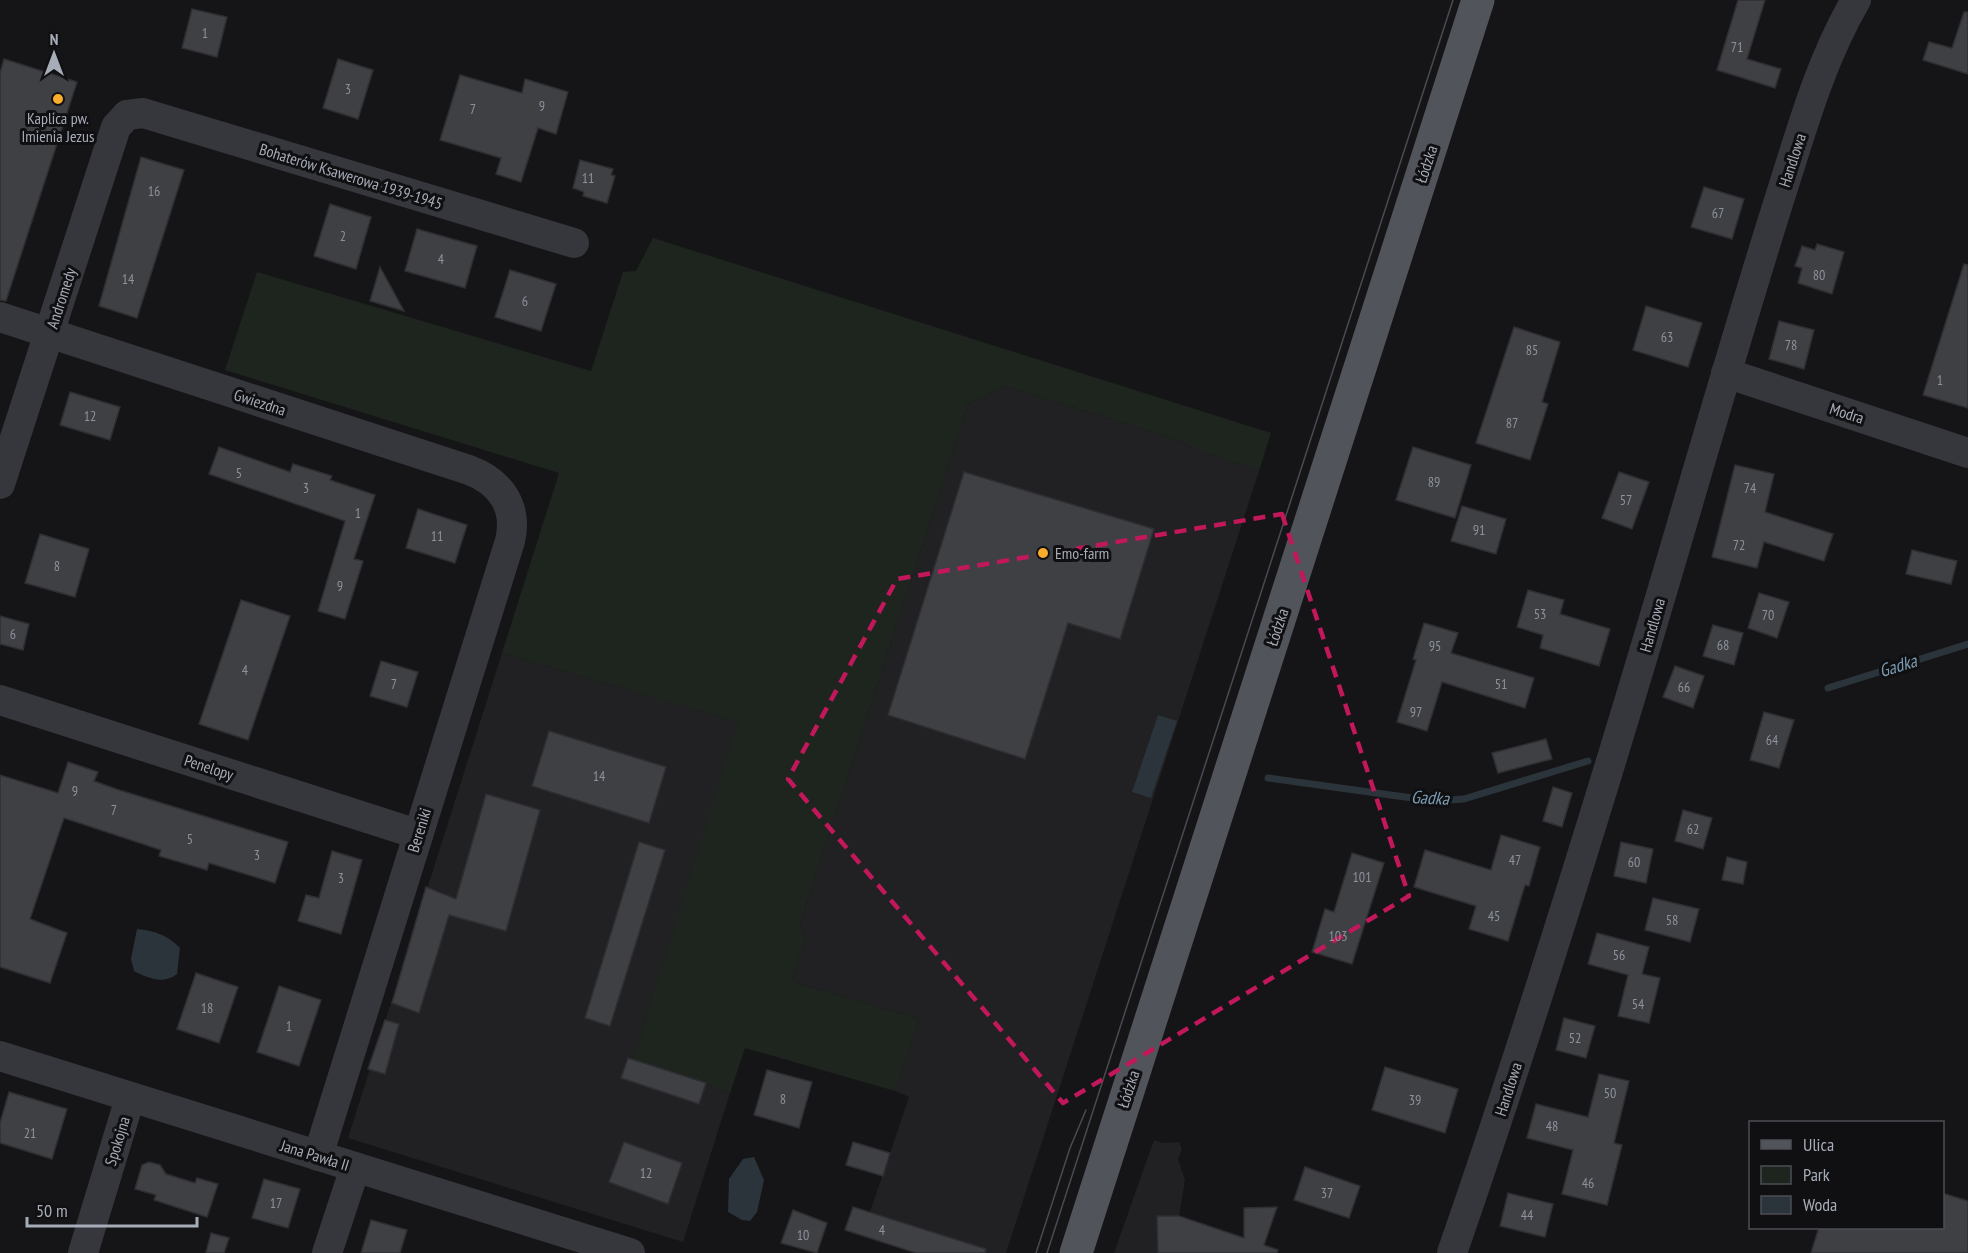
<svg xmlns="http://www.w3.org/2000/svg" width="1968" height="1253" viewBox="0 0 1968 1253" font-family="'PT Sans Narrow',sans-serif">
  <style>
    .built { fill: #212124 }
    .green { fill: #1d251e }
    .water { fill: #2b343b }
    .lines { fill: none; stroke-linecap: round; stroke-linejoin: round }
    .stream { stroke: #2b343b; stroke-width: 7 }
    .building { fill: #3f4044; stroke: #2f2f33; stroke-width: 1.5 }
    .minor { stroke: #36373c; stroke-width: 30 }
    .major { stroke: #52545b; stroke-width: 33 }
    .tram { stroke: #494b51; stroke-width: 1.5 }
    .marked { fill: none; stroke: #c2185b; stroke-width: 4.5; stroke-dasharray: 12 8; stroke-linejoin: round }
    .poi-dot { fill: #f9ad2b; stroke: #101012; stroke-width: 2 }
    .labels { text-anchor: middle; stroke-width: 6; stroke-linejoin: round; paint-order: stroke }
    .number-label { font-size: 14px; fill: #8c919b }
    .poi-label { font-size: 16px; fill: #a6acb8; stroke: #101012 }
    .street-label { font-size: 16px; fill: #a6acb8; stroke: #101012 }
    .water-label { font-size: 18px; font-style: italic; fill: #7c9cb4; stroke: #101012 }
  </style>
  <rect width="100%" height="100%" fill="#151517"/>
  <g class="built">
    <polygon points="1006,386 1187,443 1193,449 1259,471 1006,1253 912,1253 920,1228 870,1212 909,1097 895,1091 919,1019 794,982 793,979 805,940 800,924 968,404"/>
    <polygon points="502,653 739,722 633,1059 730,1093 683,1242 348,1138"/>
    <polygon points="1154,1140 1163,1143 1179,1142 1182,1149 1178,1159 1185,1180 1179,1216 1244,1238 1244,1208 1277,1207 1261,1253 1114,1253"/>
  </g>
  <polygon class="green" points="653,238 1271,433 1259,471 1193,449 1187,443 1006,386 968,404 800,924 805,940 793,979 794,982 919,1019 895,1091 745,1048 730,1093 633,1059 738,722 502,653 559,473 225,370 257,272 591,371 623,272 636,271"/>
  <g class="water">
    <polygon points="1158,715 1177,721 1151,798 1132,792"/>
    <path d="M137 929C156 931 167 935 180 948L177 974C163 985 148 978 134 971L131 959Z"/>
    <polygon points="754,1157 764,1180 757,1212 750,1221 742,1220 728,1212 729,1179 743,1159"/>
  </g>
  <g class="lines">
    <g class="stream">
      <polyline points="1828,688 1968,644"/>
      <polyline points="1268,778 1434,801 1464,799 1588,761"/>
    </g>
  </g>
  <g class="building">
    <polygon points="1738,0 1765,0 1747,59 1781,69 1775,88 1717,70"/>
    <polygon points="192,9 227,17 217,57 182,48"/>
    <polygon points="1964,12 1968,12 1968,74 1923,60 1929,42 1952,48"/>
    <polygon points="4,59 77,82 6,301 0,300 0,73"/>
    <polygon points="338,59 373,70 358,119 323,108"/>
    <polygon points="460,75 522,93 525,79 568,92 556,134 538,128 521,182 496,174 501,158 440,140"/>
    <polygon points="141,157 184,170 137,318 99,306"/>
    <polygon points="580,160 613,169 611,175 615,176 607,203 583,196 584,192 573,188"/>
    <polygon points="1704,187 1744,199 1732,239 1691,227"/>
    <polygon points="330,204 371,217 356,269 314,256"/>
    <polygon points="417,229 477,246 465,288 405,271"/>
    <polygon points="1817,244 1844,252 1832,294 1798,283 1802,268 1795,266 1802,246 1815,250"/>
    <polygon points="1964,264 1968,265 1968,408 1923,395"/>
    <polygon points="380,267 404,311 370,301"/>
    <polygon points="510,270 556,284 541,331 495,317"/>
    <polygon points="1646,306 1702,323 1688,367 1633,350"/>
    <polygon points="1779,321 1814,330 1804,369 1769,359"/>
    <polygon points="1514,327 1560,342 1542,402 1548,404 1530,460 1476,443"/>
    <polygon points="70,392 120,407 110,440 60,425"/>
    <polygon points="219,447 290,472 293,464 332,476 330,480 375,495 354,559 363,561 345,619 318,611 345,521 209,474"/>
    <polygon points="1413,447 1471,465 1455,518 1396,500"/>
    <polygon points="1735,465 1774,474 1765,512 1833,534 1824,561 1764,542 1757,568 1712,557"/>
    <polygon points="964,472 1154,529 1120,639 1068,623 1025,759 888,715"/>
    <polygon points="1619,472 1649,482 1632,529 1602,518"/>
    <polygon points="1462,506 1506,519 1496,554 1451,541"/>
    <polygon points="418,509 467,525 455,563 406,548"/>
    <polygon points="40,534 89,549 75,597 25,583"/>
    <polygon points="1912,550 1957,561 1951,584 1906,574"/>
    <polygon points="1528,590 1564,600 1560,614 1610,629 1599,666 1540,648 1543,635 1517,627"/>
    <polygon points="1759,593 1789,602 1777,638 1748,628"/>
    <polygon points="241,600 290,616 248,740 199,724"/>
    <polygon points="0,616 29,624 23,650 0,644"/>
    <polygon points="1424,623 1458,633 1451,653 1534,678 1525,708 1442,682 1427,731 1397,722 1416,660 1413,659"/>
    <polygon points="1713,625 1743,633 1734,665 1703,656"/>
    <polygon points="381,661 418,672 407,707 370,696"/>
    <polygon points="1675,666 1704,676 1693,708 1663,697"/>
    <polygon points="1764,712 1794,720 1779,768 1750,760"/>
    <polygon points="549,731 666,767 649,823 532,786"/>
    <polygon points="1546,739 1552,759 1498,773 1492,753"/>
    <polygon points="68,762 98,772 94,781 116,789 288,842 275,883 209,863 207,870 159,856 161,850 64,818 30,919 67,933 50,983 0,967 0,775 58,793"/>
    <polygon points="1553,787 1572,793 1562,827 1543,821"/>
    <polygon points="486,794 540,810 506,931 449,915 419,1013 392,1003 426,887 456,899"/>
    <polygon points="1683,810 1712,818 1703,849 1675,841"/>
    <polygon points="1501,835 1540,847 1529,886 1525,885 1508,941 1469,929 1476,906 1414,887 1425,850 1491,870"/>
    <polygon points="639,842 665,850 610,1026 585,1018"/>
    <polygon points="1621,842 1653,849 1646,883 1614,876"/>
    <polygon points="332,851 362,860 341,934 298,921 306,895 319,898"/>
    <polygon points="1352,853 1384,863 1352,964 1312,952 1325,909 1334,912"/>
    <polygon points="1727,857 1747,862 1743,884 1722,880"/>
    <polygon points="1653,898 1699,909 1690,942 1645,930"/>
    <polygon points="1597,933 1649,947 1642,974 1660,978 1649,1023 1618,1016 1628,975 1588,964"/>
    <polygon points="196,973 238,987 219,1043 177,1029"/>
    <polygon points="279,986 321,1000 299,1066 257,1052"/>
    <polygon points="1564,1018 1595,1026 1586,1058 1556,1050"/>
    <polygon points="385,1020 399,1024 385,1074 368,1069"/>
    <polygon points="628,1058 706,1083 699,1104 621,1078"/>
    <polygon points="1385,1067 1458,1089 1445,1133 1372,1110"/>
    <polygon points="767,1070 812,1082 799,1128 754,1115"/>
    <polygon points="1599,1074 1629,1081 1614,1143 1622,1145 1607,1205 1562,1194 1573,1150 1527,1138 1536,1104 1588,1117"/>
    <polygon points="9,1092 67,1109 52,1159 0,1143 0,1123"/>
    <polygon points="624,1142 682,1163 668,1204 609,1182"/>
    <polygon points="853,1142 890,1153 883,1176 846,1165"/>
    <polygon points="149,1162 160,1165 166,1174 195,1183 197,1178 218,1184 207,1217 154,1200 156,1195 135,1189 142,1165"/>
    <polygon points="1305,1167 1360,1186 1349,1218 1294,1200"/>
    <polygon points="264,1179 300,1189 288,1228 252,1218"/>
    <polygon points="1508,1193 1553,1204 1545,1237 1500,1226"/>
    <polygon points="1942,1193 1968,1201 1968,1253 1811,1253 1819,1227 1942,1227"/>
    <polygon points="853,1207 986,1249 985,1253 916,1253 845,1230"/>
    <polygon points="1277,1207 1264,1245 1278,1250 1277,1253 1158,1253 1157,1216 1179,1216 1244,1238 1244,1208"/>
    <polygon points="793,1210 827,1223 817,1253 781,1243"/>
    <polygon points="371,1220 407,1230 400,1253 361,1253"/>
    <polygon points="211,1233 229,1238 224,1253 206,1253"/>
  </g>
  <g class="lines">
    <g class="minor">
      <path d="M0 317 469 470C501 482 518 507 510 541L318 1156"/>
      <polyline points="1726,373 1968,453"/>
      <polyline points="0,484 116,127 127,115 143,113 574,243"/>
      <polyline points="0,700 417,834"/>
      <polyline points="0,1056 630,1253"/>
      <polyline points="83,1253 130,1098"/>
      <polyline points="327,1253 355,1168"/>
      <path d="M1452 1253C1541 996 1620 737 1696 476 1724 381 1752 285 1782 191 1803 125 1821 60 1856 0"/>
    </g>
    <polyline class="major" points="1076,1253 1478,0"/>
    <g class="tram">
      <polyline points="1036,1253 1070,1148 1086,1110"/>
      <polyline points="1047,1253 1453,0"/>
    </g>
  </g>
  <path class="marked" d="M1282 514 1409 896 1063 1103 788 779 897 579Z"/>
  <g class="poi-dot">
    <circle cx="58" cy="99" r="6"/>
    <circle cx="1043" cy="553" r="6"/>
  </g>
  <g class="labels">
    <g class="number-label">
      <text x="205" y="38">1</text>
      <text x="1737" y="52">71</text>
      <text x="348" y="94">3</text>
      <text x="542" y="111">9</text>
      <text x="473" y="114">7</text>
      <text x="588" y="183">11</text>
      <text x="154" y="196">16</text>
      <text x="1718" y="218">67</text>
      <text x="343" y="241">2</text>
      <text x="441" y="264">4</text>
      <text x="1819" y="280">80</text>
      <text x="128" y="284">14</text>
      <text x="525" y="306">6</text>
      <text x="1667" y="342">63</text>
      <text x="1791" y="350">78</text>
      <text x="1532" y="355">85</text>
      <text x="1940" y="385">1</text>
      <text x="90" y="421">12</text>
      <text x="1512" y="428">87</text>
      <text x="239" y="478">5</text>
      <text x="1434" y="487">89</text>
      <text x="306" y="493">3</text>
      <text x="1750" y="493">74</text>
      <text x="1626" y="505">57</text>
      <text x="358" y="518">1</text>
      <text x="1479" y="535">91</text>
      <text x="437" y="541">11</text>
      <text x="1739" y="550">72</text>
      <text x="57" y="571">8</text>
      <text x="340" y="591">9</text>
      <text x="1540" y="619">53</text>
      <text x="1768" y="620">70</text>
      <text x="13" y="639">6</text>
      <text x="1723" y="650">68</text>
      <text x="1435" y="651">95</text>
      <text x="245" y="675">4</text>
      <text x="394" y="689">7</text>
      <text x="1501" y="689">51</text>
      <text x="1684" y="692">66</text>
      <text x="1416" y="717">97</text>
      <text x="1772" y="745">64</text>
      <text x="599" y="781">14</text>
      <text x="75" y="796">9</text>
      <text x="114" y="815">7</text>
      <text x="1693" y="834">62</text>
      <text x="190" y="844">5</text>
      <text x="257" y="860">3</text>
      <text x="1515" y="865">47</text>
      <text x="1634" y="867">60</text>
      <text x="1362" y="882">101</text>
      <text x="341" y="883">3</text>
      <text x="1494" y="921">45</text>
      <text x="1672" y="925">58</text>
      <text x="1338" y="941">103</text>
      <text x="1619" y="960">56</text>
      <text x="1638" y="1009">54</text>
      <text x="207" y="1013">18</text>
      <text x="289" y="1031">1</text>
      <text x="1575" y="1043">52</text>
      <text x="1610" y="1098">50</text>
      <text x="783" y="1104">8</text>
      <text x="1415" y="1105">39</text>
      <text x="1552" y="1131">48</text>
      <text x="30" y="1138">21</text>
      <text x="646" y="1178">12</text>
      <text x="1588" y="1188">46</text>
      <text x="1327" y="1198">37</text>
      <text x="276" y="1208">17</text>
      <text x="1527" y="1220">44</text>
      <text x="882" y="1235">4</text>
      <text x="803" y="1240">10</text>
    </g>
    <g class="poi-label">
      <text x="58" y="124">Kaplica pw.<tspan x="58" dy="18">Imienia Jezus</tspan></text>
      <text x="1055" y="559" text-anchor="start">Emo-farm</text>
    </g>
    <g class="street-label">
      <text transform="translate(1792 160) rotate(-72)" y="6">Handlowa</text>
      <text transform="translate(1426 164) rotate(-72)" y="6">Łódzka</text>
      <text transform="translate(351 176) rotate(17)" y="6">Bohaterów Ksawerowa 1939-1945</text>
      <text transform="translate(61 298) rotate(-72)" y="6">Andromedy</text>
      <text transform="translate(260 402) rotate(18)" y="6">Gwiezdna</text>
      <text transform="translate(1847 413) rotate(18)" y="6">Modra</text>
      <text transform="translate(1652 625) rotate(-74)" y="6">Handlowa</text>
      <text transform="translate(1277 627) rotate(-72)" y="6">Łódzka</text>
      <text transform="translate(209 767) rotate(18)" y="6">Penelopy</text>
      <text transform="translate(419 830) rotate(-73)" y="6">Bereniki</text>
      <text transform="translate(1128 1089) rotate(-72)" y="6">Łódzka</text>
      <text transform="translate(1508 1089) rotate(-72)" y="6">Handlowa</text>
      <text transform="translate(117 1141) rotate(-73)" y="6">Spokojna</text>
      <text transform="translate(315 1155) rotate(17)" y="6">Jana Pawła II</text>
    </g>
    <g class="water-label">
      <text transform="translate(1898 666) rotate(-17)" y="6">Gadka</text>
      <text transform="translate(1430 798) rotate(3)" y="6">Gadka</text>
    </g>
  </g>
  <rect x="1749" y="1121" width="195" height="108" fill="#101012" stroke="#4c4e54" stroke-width="1.5"/>
  <rect x="1761" y="1140" width="30" height="9" fill="#52545b" stroke="#4c4e54" stroke-width="1.5"/>
  <text x="1803" y="1151" font-size="18" fill="#a6acb8">Ulica</text>
  <rect x="1761" y="1166" width="30" height="18" fill="#1d251e" stroke="#4c4e54" stroke-width="1.5"/>
  <text x="1803" y="1181" font-size="18" fill="#a6acb8">Park</text>
  <rect x="1761" y="1196" width="30" height="18" fill="#2b343b" stroke="#4c4e54" stroke-width="1.5"/>
  <text x="1803" y="1211" font-size="18" fill="#a6acb8">Woda</text>
  <g transform="translate(54 54)" stroke="#101012" stroke-width="4.5" paint-order="stroke">
  <path d="M0-4.5L10 22L0 15L-10 22Z" fill="#a6acb8"/>
  <text y="-9" font-size="16" font-weight="bold" text-anchor="middle" fill="#a6acb8">N</text>
  </g>
  <path d="M27 1217v9h170v-9" fill="none" stroke="#a6acb8" stroke-width="3"/>
  <text x="36" y="1217" font-size="18" fill="#a6acb8" stroke="#101012" stroke-width="4.5" paint-order="stroke">50 m</text>
</svg>
